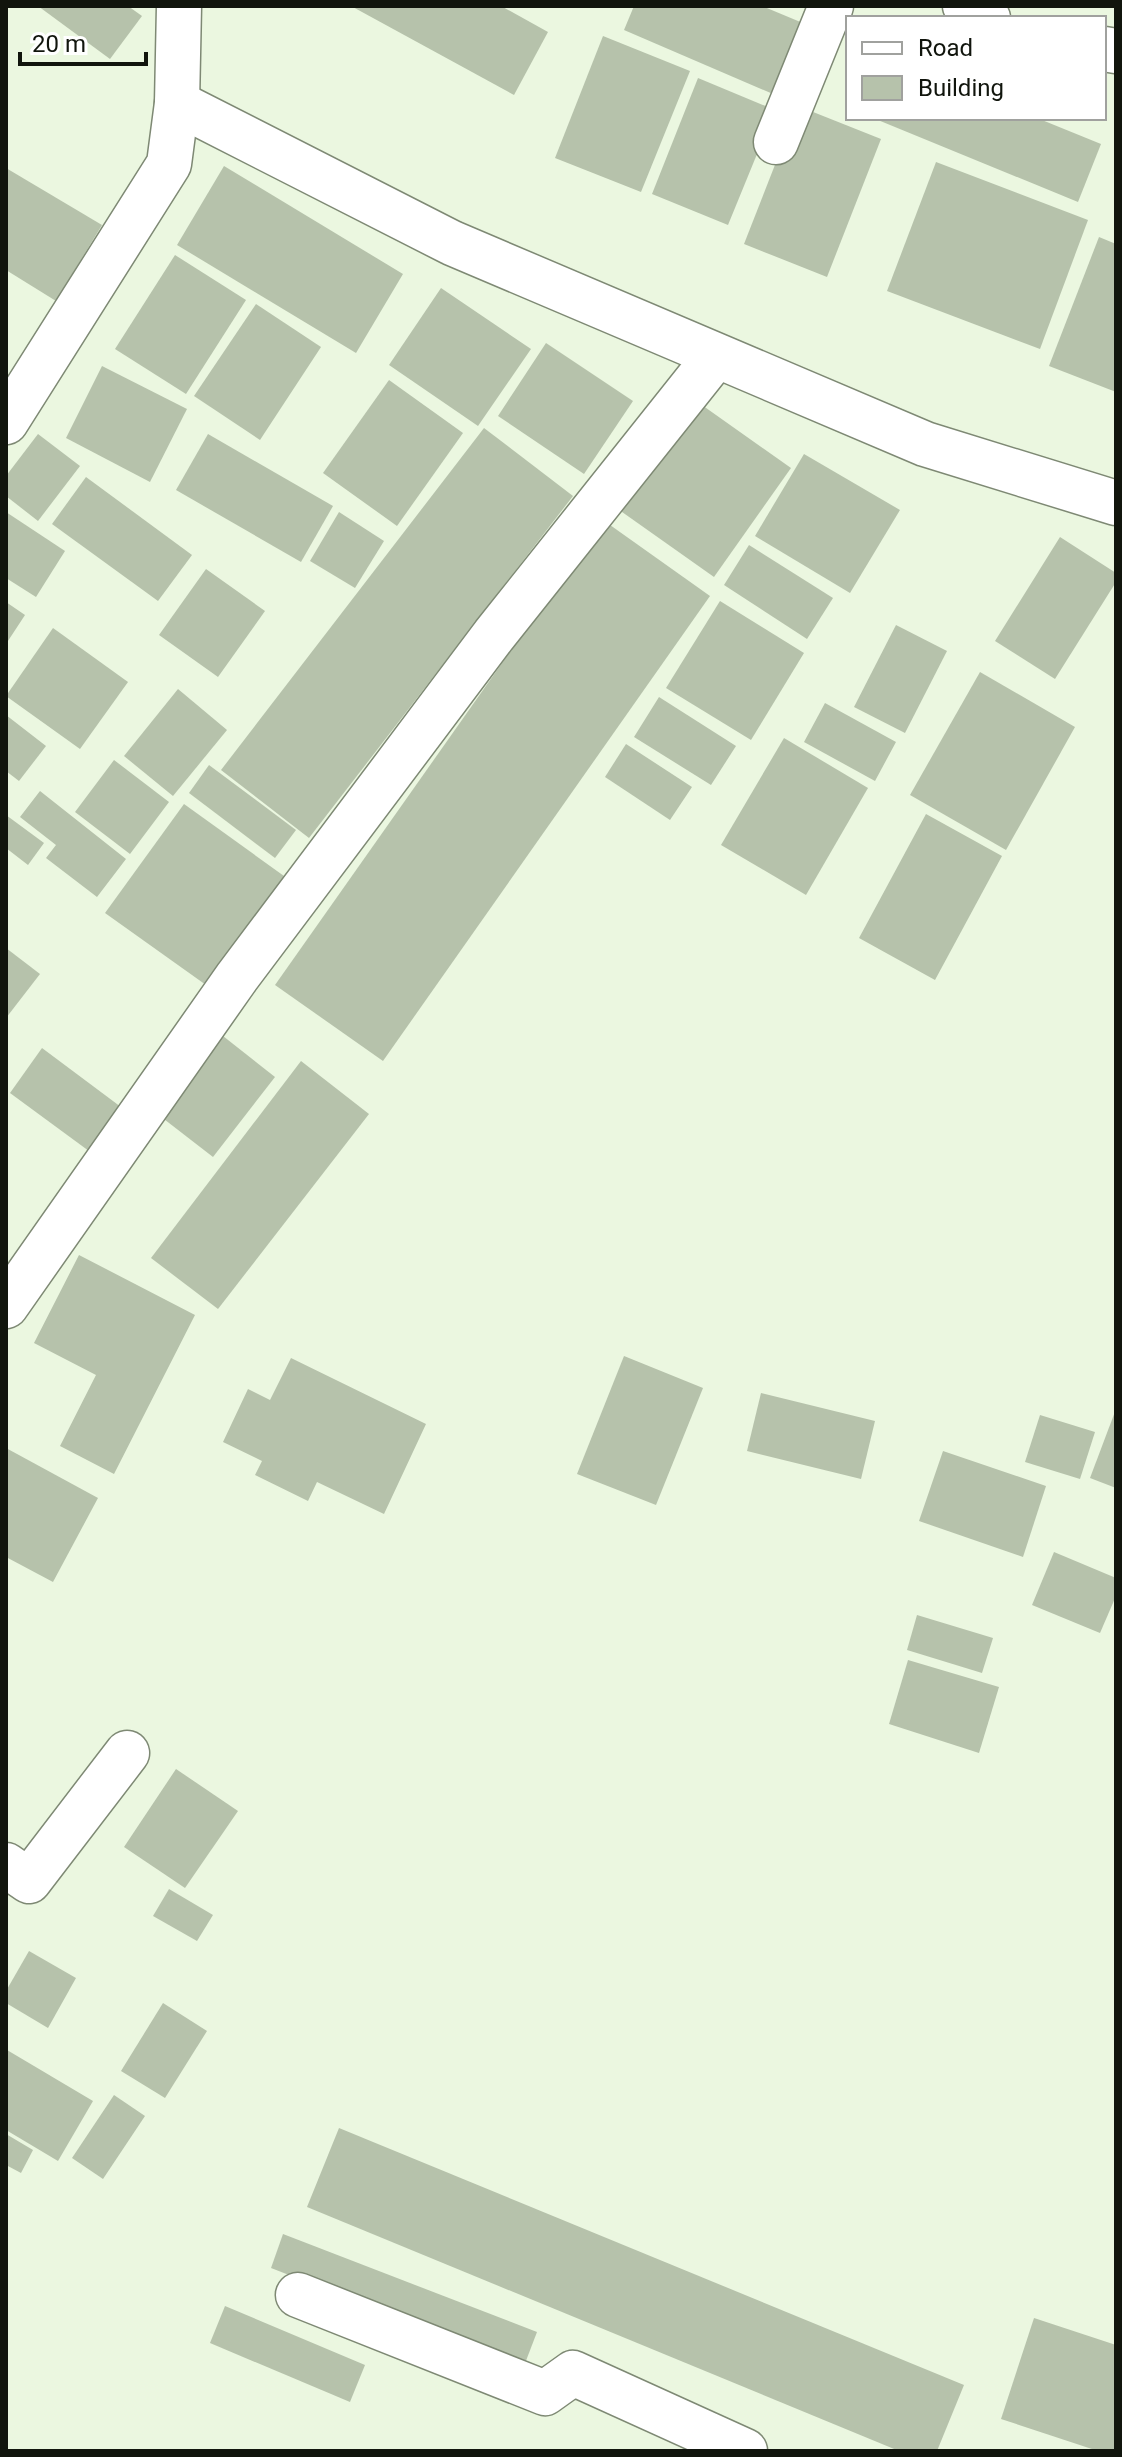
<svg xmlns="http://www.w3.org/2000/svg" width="1122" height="2457" viewBox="0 0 1122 2457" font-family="Roboto,sans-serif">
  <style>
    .building { fill: #b6c2ab }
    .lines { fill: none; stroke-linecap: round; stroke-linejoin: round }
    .minor-casing { stroke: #7e8974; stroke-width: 47 }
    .minor { stroke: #fff; stroke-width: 44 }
  </style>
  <rect width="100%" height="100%" fill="#ebf7e0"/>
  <g class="building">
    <polygon points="38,6 128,6 142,16 110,59"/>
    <polygon points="351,6 501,6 548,32 514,95"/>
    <polygon points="634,6 762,6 810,26 780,97 624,30"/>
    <polygon points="603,36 690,71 641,192 555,158"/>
    <polygon points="698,78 775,110 728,225 652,194"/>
    <polygon points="798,106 881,139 827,277 744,244"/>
    <polygon points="873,118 1037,118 1101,144 1078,202"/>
    <polygon points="936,162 1088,220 1040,349 887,291"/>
    <polygon points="224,166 403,274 356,353 177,245"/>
    <polygon points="6,168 102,225 56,301 6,270"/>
    <polygon points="1099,237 1116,244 1116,392 1049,366"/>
    <polygon points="175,255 246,300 186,394 115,349"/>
    <polygon points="441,288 531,349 478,426 389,365"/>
    <polygon points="256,304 321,347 260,440 194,396"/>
    <polygon points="546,343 633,401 584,474 498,416"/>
    <polygon points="102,366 187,409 150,482 66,438"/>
    <polygon points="389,380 463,433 397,526 323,473"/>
    <polygon points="692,398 791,468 714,577 615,507"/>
    <polygon points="484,428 573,496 309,838 221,770"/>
    <polygon points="38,434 80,466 38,521 6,496 6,476"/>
    <polygon points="208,434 333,506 301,562 176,490"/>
    <polygon points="804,454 900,510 850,593 755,536"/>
    <polygon points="86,477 192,555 158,601 52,524"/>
    <polygon points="6,512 65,551 36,597 6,578"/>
    <polygon points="339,512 384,541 355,588 310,561"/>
    <polygon points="603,520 710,596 383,1061 275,985"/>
    <polygon points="1060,537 1116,573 1116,582 1055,679 995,641"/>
    <polygon points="749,545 833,598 807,639 724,585"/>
    <polygon points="206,569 265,611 218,677 159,635"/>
    <polygon points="720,601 804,653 751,740 666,688"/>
    <polygon points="6,602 25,615 6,644"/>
    <polygon points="896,625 947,651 905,733 854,707"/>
    <polygon points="53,628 128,682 80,749 6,696"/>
    <polygon points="980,672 1075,727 1006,850 910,795"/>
    <polygon points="178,689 227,730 173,796 124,756"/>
    <polygon points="659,697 736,746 711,785 634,737"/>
    <polygon points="825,703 896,742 875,781 804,742"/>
    <polygon points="6,715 46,746 19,781 6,771"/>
    <polygon points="784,738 868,788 806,895 721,845"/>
    <polygon points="626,744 692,787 670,820 605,777"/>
    <polygon points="114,760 169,802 130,854 75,812"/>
    <polygon points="209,765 296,830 275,858 189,793"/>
    <polygon points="40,791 126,859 97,897 46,858 56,845 20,817"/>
    <polygon points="184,804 284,876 206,985 105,913"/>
    <polygon points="926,814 1002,856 935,980 859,938"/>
    <polygon points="6,815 44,843 28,865 6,848"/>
    <polygon points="6,948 40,974 6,1018"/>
    <polygon points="223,1036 275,1077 213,1157 160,1116"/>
    <polygon points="42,1048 125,1110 93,1154 10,1093"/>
    <polygon points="301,1061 369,1114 218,1309 151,1258"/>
    <polygon points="79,1255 195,1315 114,1474 60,1446 96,1375 34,1343"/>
    <polygon points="624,1356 703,1388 656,1505 577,1474"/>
    <polygon points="291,1358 426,1424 384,1514 317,1482 308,1501 255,1475 262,1461 223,1442 248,1389 270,1400"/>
    <polygon points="761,1393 875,1421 861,1479 747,1451"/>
    <polygon points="1116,1409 1116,1488 1090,1478"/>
    <polygon points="1040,1415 1095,1432 1080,1479 1025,1462"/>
    <polygon points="6,1448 98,1498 53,1582 6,1557"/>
    <polygon points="943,1451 1046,1486 1023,1557 919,1521"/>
    <polygon points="1054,1552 1116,1578 1116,1596 1100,1633 1032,1605"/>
    <polygon points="917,1615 993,1638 982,1673 907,1650"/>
    <polygon points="908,1660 999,1687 979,1753 889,1724"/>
    <polygon points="176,1769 238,1811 185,1888 124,1847"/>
    <polygon points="169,1889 213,1915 197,1941 153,1916"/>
    <polygon points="29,1951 76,1978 48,2028 6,2003 6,1991"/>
    <polygon points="163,2003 207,2031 165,2098 121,2071"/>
    <polygon points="7,2050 93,2101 58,2161 6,2130"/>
    <polygon points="114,2095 145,2116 103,2179 72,2158"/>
    <polygon points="339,2128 964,2385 937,2451 899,2451 307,2207"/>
    <polygon points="6,2134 33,2150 21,2173 6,2165"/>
    <polygon points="283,2234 537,2332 524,2366 271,2268"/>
    <polygon points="225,2306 365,2365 350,2402 210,2343"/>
    <polygon points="1034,2318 1116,2345 1116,2451 1098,2451 1001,2419"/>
  </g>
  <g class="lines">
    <g class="minor-casing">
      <g id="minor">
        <polyline points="965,6 988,18"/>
        <polyline points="1104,49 1116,51"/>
        <polyline points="177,103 452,243 925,444 1116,503"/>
        <polyline points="776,142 831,6"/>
        <polyline points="6,422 169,164 177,103 179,6"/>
        <polyline points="6,1306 237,977 494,635 716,356"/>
        <polyline points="6,1865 29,1881 127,1753"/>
        <polyline points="298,2295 545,2393 573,2373 745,2451"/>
      </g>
    </g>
    <use href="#minor" class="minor"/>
  </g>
  <rect width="1122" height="2457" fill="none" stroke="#11150d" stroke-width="16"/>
  <rect x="846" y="16" width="260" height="104" fill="#ffffff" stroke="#a0a19e" stroke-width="2"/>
  <rect x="862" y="42" width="40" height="12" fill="#ffffff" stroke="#a0a19e" stroke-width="2"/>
  <text x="918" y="56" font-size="24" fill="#11150d">Road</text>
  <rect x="862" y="76" width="40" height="24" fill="#b6c2ab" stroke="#a0a19e" stroke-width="2"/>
  <text x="918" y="96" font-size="24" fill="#11150d">Building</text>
  <path d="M20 52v12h126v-12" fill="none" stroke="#11150d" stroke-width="4"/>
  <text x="32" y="52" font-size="24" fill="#11150d" stroke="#ffffff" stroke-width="6" paint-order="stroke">20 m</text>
</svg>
